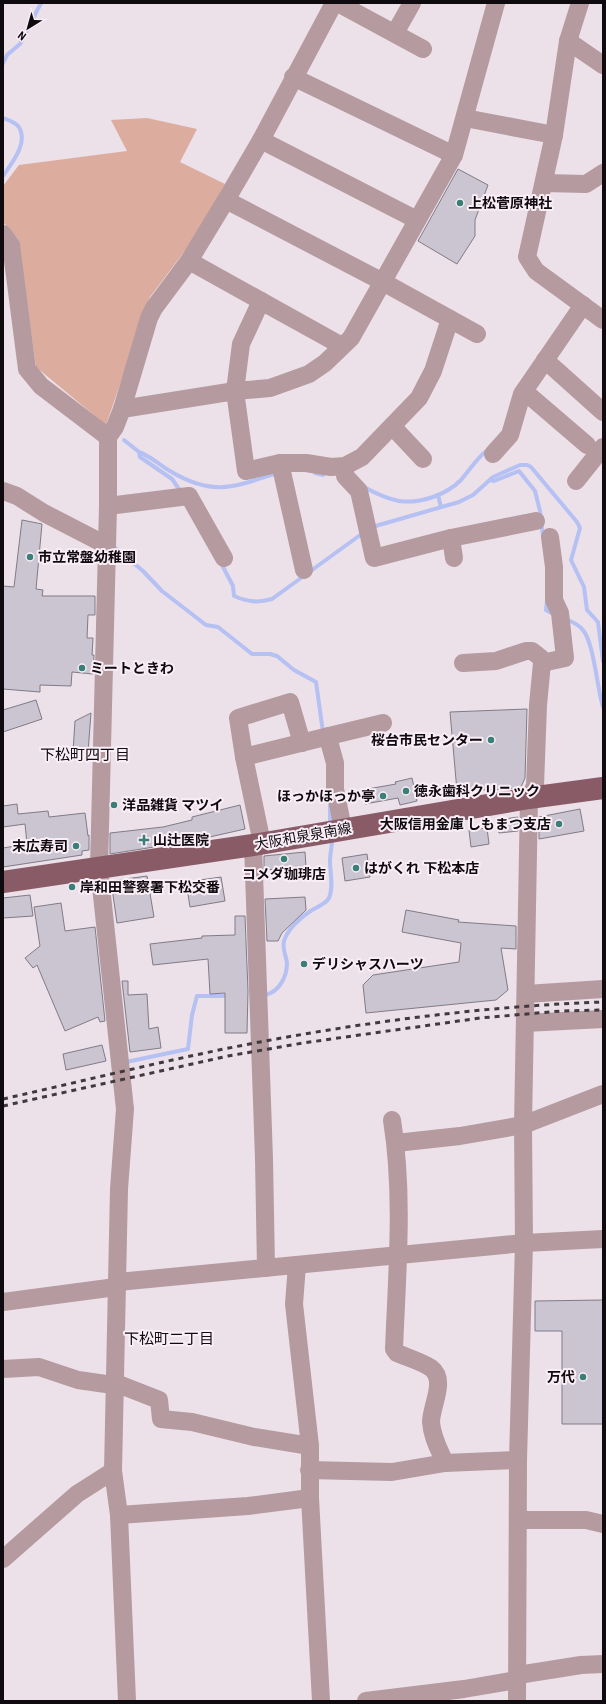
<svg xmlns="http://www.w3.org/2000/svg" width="606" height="1704" viewBox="0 0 606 1704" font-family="'Roboto Condensed','Noto Sans JP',sans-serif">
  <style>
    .green { fill: #dcac9f }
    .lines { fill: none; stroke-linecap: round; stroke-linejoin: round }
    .stream { stroke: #b5c0f3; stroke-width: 4 }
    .building { fill: #cac5d1; stroke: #807c87 }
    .minor { stroke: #b59a9f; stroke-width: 18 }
    .major { stroke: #895b66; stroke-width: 22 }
    .rail { stroke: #403a3e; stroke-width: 3; stroke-dasharray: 5 5; stroke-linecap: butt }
    .poi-dot { fill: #397f77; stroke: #f9edf6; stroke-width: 1.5 }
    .labels { text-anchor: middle; stroke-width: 4; stroke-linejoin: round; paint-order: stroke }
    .poi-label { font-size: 14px; font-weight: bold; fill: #0e0a0d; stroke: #f9edf6; text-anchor: start }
    .street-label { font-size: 14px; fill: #0e0a0d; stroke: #f9edf6 }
    .neighbourhood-label { font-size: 15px; fill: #0e0a0d; stroke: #f9edf6 }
  </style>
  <rect width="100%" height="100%" fill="#ece0e9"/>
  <polygon class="green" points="147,118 197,129 180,162 225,184 196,236 150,297 106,425 36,367 18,239 3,222 3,186 19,165 127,151 111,120"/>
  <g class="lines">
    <g class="stream">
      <polyline points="3,63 7,55 20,44 41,3"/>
      <path d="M3 118C8 120 15 122 19 127 29 143 11 164 3 176"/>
      <polyline points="124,440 139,452 140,457 172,479 181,492"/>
      <path d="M139 452C150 456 160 465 170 471 213 497 234 487 277 473"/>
      <polyline points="315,473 323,475"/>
      <polyline points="490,480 494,481 519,471 535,491 540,511 543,536"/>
      <path d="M364 487C375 493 387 499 399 501 420 504 446 495 461 480 469 471 479 455 488 450"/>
      <polyline points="438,495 441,507"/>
      <polyline points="372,527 459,502 473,495 493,477 520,465 527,465 531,467 577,522 580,528 571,560 584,587 587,610 598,622 603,661"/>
      <polyline points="113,546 143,571 162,591 206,625 218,627 252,654 270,654 277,656 294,670 316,682 323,732"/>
      <path d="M221 563 233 586 234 596C248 602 258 603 272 599L363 533"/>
      <polyline points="547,601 546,610 553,614"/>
      <path d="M566 619C572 622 578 624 582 629 594 641 597 689 603 707"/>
      <polyline points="330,803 330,822"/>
      <path d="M265 995C279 992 287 977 287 963 286 955 282 949 284 941 287 930 300 918 309 912 316 907 325 905 329 898 334 887 330 873 330 861 330 854 332 847 332 840"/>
      <polyline points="126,1062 188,1049 192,1015 197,996 230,996"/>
    </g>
  </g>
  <g class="building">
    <polygon points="458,169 488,185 475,220 475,236 457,264 418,241"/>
    <polygon points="22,520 42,524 36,589 43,590 42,596 95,596 95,615 88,615 87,638 93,638 92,655 94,655 93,674 72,672 71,686 40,685 40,692 3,689 3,586 14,587"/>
    <polygon points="36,700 42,719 3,732 3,710"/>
    <polygon points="527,709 525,778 521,787 508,789 457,791 450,712"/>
    <polygon points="91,713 88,752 73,752 75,721"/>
    <polygon points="412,778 417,801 400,805 398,798 365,804 362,790 396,784 395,782"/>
    <polygon points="17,804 18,814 48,811 49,817 85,813 88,836 89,835 89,850 82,851 82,855 3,867 3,848 27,844 25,824 3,827 3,806"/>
    <polygon points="240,805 245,829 192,841 110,854 110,833 163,827 192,820 192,817"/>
    <polygon points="580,809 584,831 539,839 539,817"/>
    <polygon points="518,817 518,831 499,833 497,820"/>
    <polygon points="487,828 489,844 471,847 469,830"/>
    <polygon points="305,852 306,867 264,870 264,856"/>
    <polygon points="367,854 370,877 345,881 342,858"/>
    <polygon points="147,876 154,917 117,923 111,881"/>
    <polygon points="221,877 225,901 190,907 186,882"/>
    <polygon points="30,895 33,916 3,918 3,898"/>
    <polygon points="305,897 306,910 282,933 278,941 267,941 265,899"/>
    <polygon points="61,903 65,931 95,927 105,1021 100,1022 98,1017 65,1031 37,965 33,968 25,958 40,946 34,907"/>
    <polygon points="406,910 459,920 458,922 516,926 516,949 501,948 508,990 496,1000 366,1013 363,985 373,975 459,962 461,943 402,932"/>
    <polygon points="235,916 245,916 248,991 247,1033 225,1033 225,993 210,994 208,959 153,965 150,944 202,938 202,936 235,935"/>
    <polygon points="122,981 128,981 128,995 147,994 149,1029 158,1027 161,1048 130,1052"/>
    <polygon points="102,1045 106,1061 66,1070 63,1054"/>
    <polygon points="603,1300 603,1424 562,1424 562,1331 535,1331 535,1301"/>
  </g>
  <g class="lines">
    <g class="minor">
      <polyline points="338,3 423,49"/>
      <polyline points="580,3 568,41 554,135 527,257 536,271 603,320"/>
      <polyline points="395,33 412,3"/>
      <polyline points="568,41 603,65"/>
      <polyline points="293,77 454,155"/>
      <polyline points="465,118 554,135"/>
      <polyline points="261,140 417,220"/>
      <polyline points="544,183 586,184 603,173"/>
      <polyline points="226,200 383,282 477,334"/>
      <polyline points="3,234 11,245 27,369 41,386 108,437"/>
      <polyline points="189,261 342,346"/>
      <polyline points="261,301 241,344 235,391 246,471 280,463 306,463 331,467 345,466 362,457 419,398 433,371 450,319"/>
      <polyline points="545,360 603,412"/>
      <polyline points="524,391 587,445"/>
      <polyline points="122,409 235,391 270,388 309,374 325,363 351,338 454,155 496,3"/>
      <polyline points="392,426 423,459"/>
      <polyline points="493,454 510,435 522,394 583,305"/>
      <polyline points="280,463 304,570"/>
      <polyline points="345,466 345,476 359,491 374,558 451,538 536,521"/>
      <polyline points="576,481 603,447"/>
      <polyline points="3,491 17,496 44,513 106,545"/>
      <polyline points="108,506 189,496 224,558"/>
      <polyline points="451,538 454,558"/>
      <polyline points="463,663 496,661 526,651 532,651 541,658 542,663 538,705 535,786 529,798 523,1125 524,1243 518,1460 517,1701"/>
      <polyline points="542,663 565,658 560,613 554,600 554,567 550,537"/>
      <polyline points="244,757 329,736"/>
      <polyline points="343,829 335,789 335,763 330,745 329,736 383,723"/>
      <polyline points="262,843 244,757 238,718 290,702 302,743"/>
      <polyline points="253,845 264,1159 266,1268"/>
      <polyline points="526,994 603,989"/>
      <polyline points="525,1023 603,1019"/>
      <path d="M392 1120C404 1195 397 1273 394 1349L397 1353C406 1357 423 1362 431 1368 447 1380 431 1406 431 1422 432 1437 439 1449 445 1463"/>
      <polyline points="396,1143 460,1136 523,1125 603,1094"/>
      <polyline points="297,1265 294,1304 310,1446 310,1498 321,1701"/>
      <polyline points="118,1282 524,1243 603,1239"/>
      <polyline points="3,1302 116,1287"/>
      <polyline points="3,1369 39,1367 78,1380 113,1385"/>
      <polyline points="113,1382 159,1400 161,1419 192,1422 254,1437 310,1446"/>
      <polyline points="309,1470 392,1472 445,1463 518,1460"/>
      <polyline points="119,1515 248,1506 310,1498"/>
      <polyline points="519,1520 586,1520 603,1524"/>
      <polyline points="3,1559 77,1494 113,1471"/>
      <polyline points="518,1675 581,1665 603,1664"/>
      <polyline points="127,1701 119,1515 113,1471 119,1189 125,1109 99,868 108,506 108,437 115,427 122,409 149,318 154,308 189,261 226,200 261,140 334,3"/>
      <polyline points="366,1701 464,1689 517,1680"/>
    </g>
    <polyline class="major" points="3,882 253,845 529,798 603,788"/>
    <g class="rail">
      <path d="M3 1099C88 1080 174 1058 260 1042 372 1021 489 1006 603 1002"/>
      <polyline points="3,1106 228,1056 303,1043 480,1018 561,1011 603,1010"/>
    </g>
  </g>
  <g class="poi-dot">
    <circle cx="460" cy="203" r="4"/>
    <circle cx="30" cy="557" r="4"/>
    <circle cx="82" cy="668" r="4"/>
    <circle cx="491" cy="740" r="4"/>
    <circle cx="406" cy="791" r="4"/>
    <circle cx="383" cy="796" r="4"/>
    <circle cx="114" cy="805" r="4"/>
    <circle cx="559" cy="824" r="4"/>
    <path d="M142 834h4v4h4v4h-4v4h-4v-4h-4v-4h4z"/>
    <circle cx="76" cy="846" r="4"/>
    <circle cx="284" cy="859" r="4"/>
    <circle cx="356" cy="868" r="4"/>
    <circle cx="72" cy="887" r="4"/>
    <circle cx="304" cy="964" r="4"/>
    <circle cx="583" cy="1377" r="4"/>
  </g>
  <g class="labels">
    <g class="poi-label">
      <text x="468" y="208">上松菅原神社</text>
      <text x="38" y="562">市立常盤幼稚園</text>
      <text x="90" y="673">ミートときわ</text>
      <text x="483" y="745" text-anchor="end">桜台市民センター</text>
      <text x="414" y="796">徳永歯科クリニック</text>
      <text x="375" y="801" text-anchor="end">ほっかほっか亭</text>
      <text x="122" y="810">洋品雑貨 マツイ</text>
      <text x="551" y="829" text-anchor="end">大阪信用金庫 しもまつ支店</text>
      <text x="153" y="845">山辻医院</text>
      <text x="68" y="851" text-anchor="end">末広寿司</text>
      <text x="364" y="873">はがくれ 下松本店</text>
      <text x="284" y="879" text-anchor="middle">コメダ珈琲店</text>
      <text x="80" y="892">岸和田警察署下松交番</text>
      <text x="312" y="969">デリシャスハーツ</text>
      <text x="575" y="1382" text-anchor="end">万代</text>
    </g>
    <g class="street-label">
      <text transform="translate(303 836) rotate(-10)" y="5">大阪和泉泉南線</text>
    </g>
    <g class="neighbourhood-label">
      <text x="85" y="760">下松町四丁目</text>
      <text x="169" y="1344">下松町二丁目</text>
    </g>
  </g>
  <rect width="606" height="1704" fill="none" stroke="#0e0a0d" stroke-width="8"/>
  <g transform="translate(28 28) rotate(217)" stroke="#f9edf6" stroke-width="3" paint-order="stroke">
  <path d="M0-3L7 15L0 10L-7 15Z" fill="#0e0a0d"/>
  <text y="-6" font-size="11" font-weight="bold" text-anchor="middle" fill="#0e0a0d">N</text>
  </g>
</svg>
